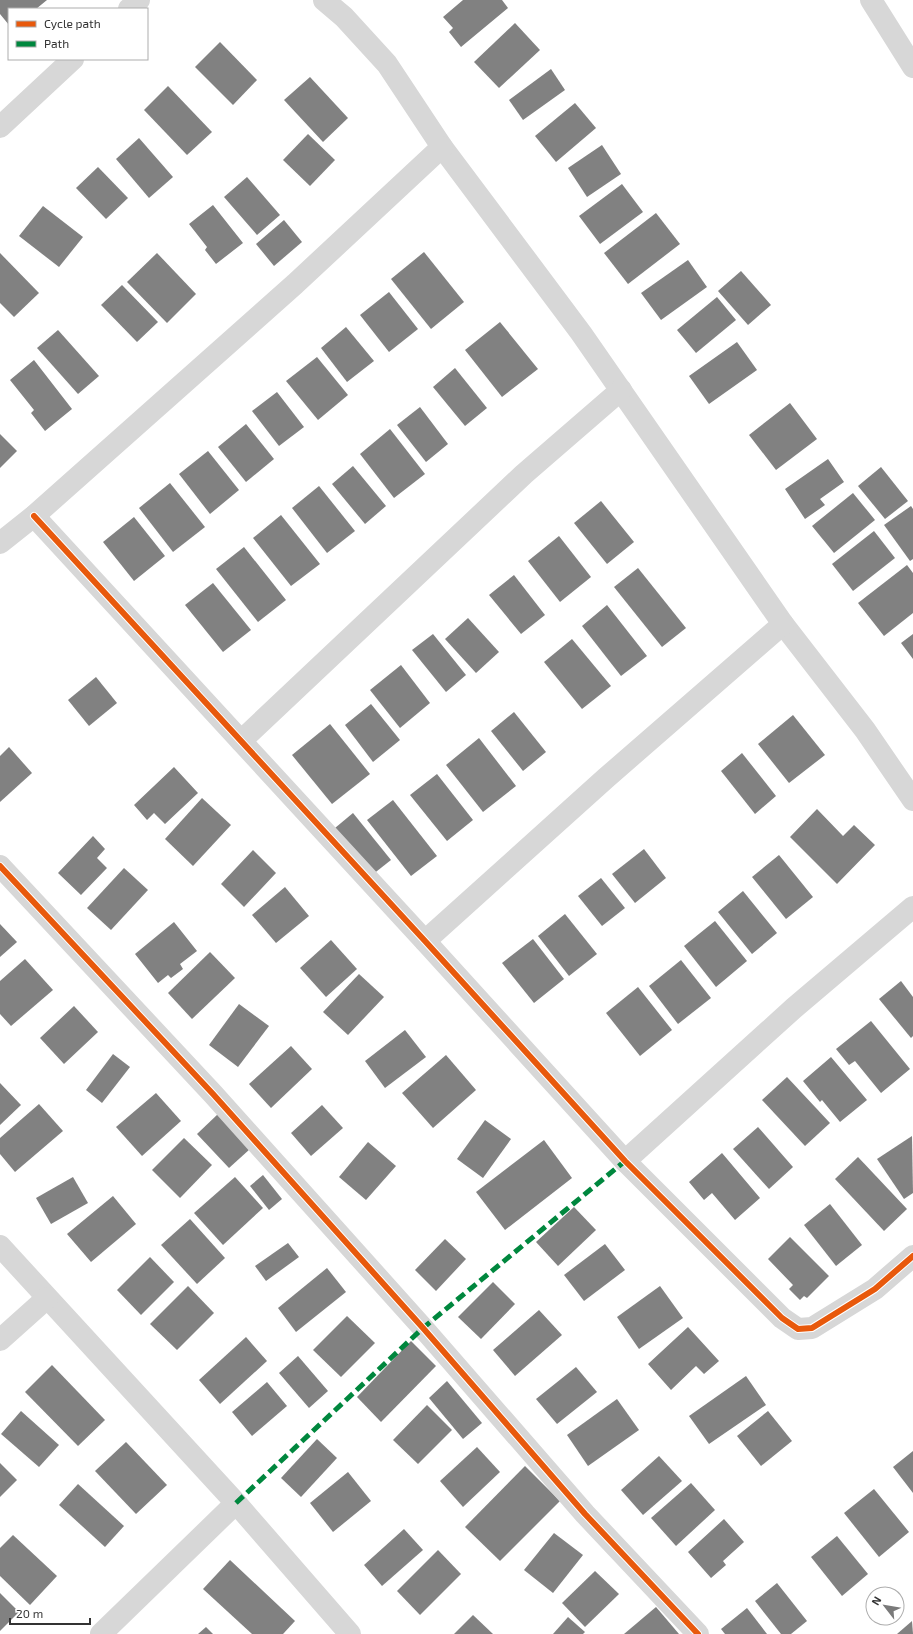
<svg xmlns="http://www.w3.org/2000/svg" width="913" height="1634" viewBox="0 0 913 1634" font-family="'Exo 2',sans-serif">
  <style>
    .building { fill: #818181 }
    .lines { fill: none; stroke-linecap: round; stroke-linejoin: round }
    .minor { stroke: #d7d7d7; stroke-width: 22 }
    .quiet { stroke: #00873e; stroke-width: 5; stroke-dasharray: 10 5; stroke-linecap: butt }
    .cycleway-casing { stroke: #fff; stroke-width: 8 }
    .cycleway { stroke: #e8590c; stroke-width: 6 }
  </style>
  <rect width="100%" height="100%" fill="#fff"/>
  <g class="building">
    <polygon points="0,0 47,0 36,9 9,9 9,25 0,14"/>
    <polygon points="463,0 502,0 508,8 461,47 449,32 453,28 443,17"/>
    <polygon points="515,23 540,50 499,88 474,62"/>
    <polygon points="220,42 257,80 233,105 195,67"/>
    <polygon points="551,69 565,90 523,120 509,100"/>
    <polygon points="310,77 348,118 323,142 284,100"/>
    <polygon points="168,86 212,132 187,155 144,110"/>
    <polygon points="575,103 596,128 556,162 535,136"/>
    <polygon points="308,134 335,160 310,186 283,160"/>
    <polygon points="139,138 173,177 149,198 116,159"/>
    <polygon points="602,145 621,174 587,197 568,168"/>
    <polygon points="98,167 128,198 106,219 76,188"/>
    <polygon points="247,177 280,215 257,235 224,197"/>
    <polygon points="622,184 643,212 600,244 579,216"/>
    <polygon points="213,205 243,243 216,264 205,250 207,247 189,224"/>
    <polygon points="43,206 83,237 59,267 19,236"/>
    <polygon points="656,213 680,244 628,284 604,253"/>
    <polygon points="284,220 302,242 274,266 256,244"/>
    <polygon points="424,252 464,302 431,329 391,279"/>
    <polygon points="0,253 39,293 14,317 0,303"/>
    <polygon points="157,253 196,294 167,323 127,282"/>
    <polygon points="688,260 707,287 661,320 641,293"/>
    <polygon points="741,271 771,305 748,325 718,291"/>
    <polygon points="122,285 158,322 137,342 101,305"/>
    <polygon points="389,292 418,329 389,352 360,315"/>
    <polygon points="717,297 736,320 696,353 677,330"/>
    <polygon points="500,322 538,369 502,397 465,350"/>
    <polygon points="346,327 374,361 347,382 321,348"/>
    <polygon points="58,330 99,376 78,394 37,348"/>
    <polygon points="737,342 757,370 709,404 689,376"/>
    <polygon points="317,357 348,395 318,420 286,381"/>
    <polygon points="34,360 72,409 45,431 31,413 34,410 10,380"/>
    <polygon points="455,368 487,408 465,426 433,387"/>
    <polygon points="277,392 304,427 279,446 252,411"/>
    <polygon points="790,403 817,439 776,470 749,435"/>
    <polygon points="420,407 448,444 426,462 397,425"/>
    <polygon points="246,424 274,459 246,482 218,447"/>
    <polygon points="390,429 425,474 394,498 360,454"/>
    <polygon points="0,434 17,451 0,468"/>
    <polygon points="208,451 239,490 210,514 179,474"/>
    <polygon points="828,459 844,482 820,499 825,505 805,519 785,489"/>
    <polygon points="353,466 386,506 365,524 332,484"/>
    <polygon points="881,467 908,501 885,519 858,486"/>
    <polygon points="170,483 205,527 173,552 139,508"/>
    <polygon points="319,486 355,531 327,553 292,508"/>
    <polygon points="853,493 875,520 834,553 812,526"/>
    <polygon points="601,501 634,542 607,564 574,523"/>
    <polygon points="911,506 913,509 913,559 910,561 884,525"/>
    <polygon points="281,515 320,564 291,586 253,538"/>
    <polygon points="134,517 165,556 134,581 103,542"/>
    <polygon points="874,531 895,558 853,591 832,564"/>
    <polygon points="559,536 591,577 560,602 528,561"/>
    <polygon points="244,547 286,600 258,622 216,569"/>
    <polygon points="907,565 913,573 913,613 884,636 858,603"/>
    <polygon points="638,568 686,628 662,647 614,587"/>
    <polygon points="514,575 545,615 521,634 489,595"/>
    <polygon points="213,583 251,630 223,652 185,605"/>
    <polygon points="607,605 647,656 621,676 582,626"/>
    <polygon points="468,618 499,652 476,673 445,639"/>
    <polygon points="433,634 466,675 446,692 412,650"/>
    <polygon points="913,634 913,659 901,643"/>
    <polygon points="572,639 611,686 582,709 544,662"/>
    <polygon points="401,665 430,703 400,728 370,690"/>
    <polygon points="96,677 117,703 89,726 68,700"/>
    <polygon points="371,704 400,740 373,762 345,725"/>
    <polygon points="514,712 546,752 523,771 491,731"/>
    <polygon points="793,715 825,755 789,783 758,744"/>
    <polygon points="330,724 370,774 332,804 292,755"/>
    <polygon points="479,738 516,786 483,812 446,765"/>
    <polygon points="9,747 32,773 0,802 0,756"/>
    <polygon points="742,753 776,796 755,814 721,771"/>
    <polygon points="174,767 198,793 165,824 154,813 147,820 134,805"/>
    <polygon points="437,774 473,820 447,841 410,795"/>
    <polygon points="202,798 231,825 193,866 165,839"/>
    <polygon points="393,800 437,856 411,876 367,820"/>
    <polygon points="817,809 843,836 854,825 875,845 837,884 790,837"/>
    <polygon points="353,813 391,860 372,875 335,828"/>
    <polygon points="93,836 105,849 97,858 107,868 81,895 58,873"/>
    <polygon points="644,849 666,878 635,903 612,874"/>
    <polygon points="253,850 276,873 244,907 221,884"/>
    <polygon points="779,855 813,897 786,919 752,877"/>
    <polygon points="124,868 148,890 111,930 87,908"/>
    <polygon points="601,878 625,908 602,926 578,896"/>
    <polygon points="285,887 309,916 276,943 252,915"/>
    <polygon points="743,891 777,933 752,954 718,912"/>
    <polygon points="565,914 597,954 569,976 538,936"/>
    <polygon points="715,921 747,961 716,987 684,946"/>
    <polygon points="174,922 197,951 180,964 183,969 171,978 168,975 158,983 135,954"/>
    <polygon points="0,924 17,942 0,957"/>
    <polygon points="533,939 564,979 534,1003 502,963"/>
    <polygon points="331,940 357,969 326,997 300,968"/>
    <polygon points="210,952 235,978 192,1019 168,993"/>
    <polygon points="25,959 53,990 11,1026 0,1014 0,981"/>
    <polygon points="681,960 711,998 678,1024 649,986"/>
    <polygon points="359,974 384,997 348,1035 323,1012"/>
    <polygon points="901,981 913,997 913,1036 911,1038 879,999"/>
    <polygon points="638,987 672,1030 640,1056 606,1013"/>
    <polygon points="239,1004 269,1026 238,1067 209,1045"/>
    <polygon points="74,1006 98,1032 64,1064 40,1038"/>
    <polygon points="871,1021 910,1069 881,1093 855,1061 849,1065 836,1049"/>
    <polygon points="405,1030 426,1057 385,1088 365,1061"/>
    <polygon points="291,1046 312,1069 271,1108 249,1084"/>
    <polygon points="113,1054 130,1067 102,1103 86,1090"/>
    <polygon points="446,1055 476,1090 433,1128 402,1093"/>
    <polygon points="831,1057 867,1100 840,1122 822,1100 820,1102 803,1081"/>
    <polygon points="787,1077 830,1123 805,1146 762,1100"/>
    <polygon points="0,1083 21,1105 0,1125"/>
    <polygon points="156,1093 181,1121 142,1156 116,1127"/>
    <polygon points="39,1104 63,1131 15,1172 0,1154 0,1138"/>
    <polygon points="322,1105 343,1128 311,1156 291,1133"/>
    <polygon points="218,1114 250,1149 229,1168 197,1134"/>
    <polygon points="485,1120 511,1139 483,1178 457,1159"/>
    <polygon points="758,1127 793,1167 769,1189 733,1149"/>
    <polygon points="912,1136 913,1193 904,1199 877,1159"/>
    <polygon points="184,1138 212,1165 180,1198 152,1170"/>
    <polygon points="544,1140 572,1178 505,1230 476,1192"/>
    <polygon points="368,1142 396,1166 366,1200 339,1177"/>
    <polygon points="722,1153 760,1198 735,1220 712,1193 704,1200 689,1182"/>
    <polygon points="858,1157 907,1209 884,1231 835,1179"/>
    <polygon points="263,1175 282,1199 269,1210 250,1186"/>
    <polygon points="73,1177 88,1203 51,1224 36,1198"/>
    <polygon points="235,1177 263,1208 223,1245 194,1213"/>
    <polygon points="113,1196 136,1224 91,1262 67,1234"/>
    <polygon points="830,1204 862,1245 836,1266 804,1225"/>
    <polygon points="574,1207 596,1230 558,1266 536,1242"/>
    <polygon points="190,1219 225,1258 197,1284 161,1245"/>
    <polygon points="790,1237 829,1276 807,1298 804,1296 800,1300 789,1289 793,1285 768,1259"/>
    <polygon points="445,1239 466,1259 436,1291 415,1270"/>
    <polygon points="288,1243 299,1257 266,1281 255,1266"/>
    <polygon points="605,1244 625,1270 584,1301 564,1275"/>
    <polygon points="150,1257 174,1282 141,1315 117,1290"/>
    <polygon points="327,1268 346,1292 296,1332 278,1308"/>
    <polygon points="493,1282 515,1304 481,1339 458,1317"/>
    <polygon points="188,1286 214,1313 177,1350 150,1324"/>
    <polygon points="660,1286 683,1318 639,1349 617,1317"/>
    <polygon points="539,1310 562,1335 515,1376 493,1350"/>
    <polygon points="347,1316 375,1343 341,1377 313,1350"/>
    <polygon points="688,1327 719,1361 704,1374 696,1366 671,1390 648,1364"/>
    <polygon points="246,1337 267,1361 220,1404 199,1380"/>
    <polygon points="411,1341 436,1366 381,1422 357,1397"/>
    <polygon points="298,1356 328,1391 309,1408 279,1373"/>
    <polygon points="52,1365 105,1420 78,1446 25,1392"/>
    <polygon points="576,1367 597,1392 557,1424 536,1399"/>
    <polygon points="746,1376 766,1405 709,1444 689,1416"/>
    <polygon points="447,1381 482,1423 463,1439 429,1398"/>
    <polygon points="267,1382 287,1406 252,1436 232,1412"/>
    <polygon points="617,1399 639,1430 588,1466 567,1435"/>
    <polygon points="427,1405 452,1430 418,1464 393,1440"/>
    <polygon points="21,1411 59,1445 39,1467 1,1434"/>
    <polygon points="768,1411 792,1441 761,1466 737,1436"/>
    <polygon points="317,1439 337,1458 301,1497 281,1478"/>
    <polygon points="126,1442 167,1485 136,1514 95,1471"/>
    <polygon points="477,1447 500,1472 463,1507 440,1481"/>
    <polygon points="913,1451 913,1493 893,1467"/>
    <polygon points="659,1456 682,1481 643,1515 621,1490"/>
    <polygon points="0,1463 17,1480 0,1497"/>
    <polygon points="525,1466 560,1501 500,1561 465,1527"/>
    <polygon points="348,1472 371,1501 333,1532 310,1503"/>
    <polygon points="691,1483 715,1510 676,1546 651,1518"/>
    <polygon points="78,1484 124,1526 105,1547 59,1505"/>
    <polygon points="874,1489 909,1532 879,1557 844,1513"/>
    <polygon points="724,1519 744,1542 723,1561 726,1565 711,1578 688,1552"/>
    <polygon points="404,1529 423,1550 382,1586 364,1565"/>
    <polygon points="554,1533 583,1555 553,1593 524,1570"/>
    <polygon points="13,1535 57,1576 30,1605 0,1576 0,1548"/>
    <polygon points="837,1536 868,1574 842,1596 811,1557"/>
    <polygon points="438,1550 461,1574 420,1615 397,1591"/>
    <polygon points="230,1560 295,1621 283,1634 252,1634 203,1589"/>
    <polygon points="595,1571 619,1594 585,1627 562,1603"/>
    <polygon points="777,1583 807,1621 791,1634 781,1634 755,1601"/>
    <polygon points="0,1593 19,1612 0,1631"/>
    <polygon points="656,1607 679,1634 624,1634"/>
    <polygon points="747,1608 767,1634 725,1634 721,1629"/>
    <polygon points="473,1615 493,1634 454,1634"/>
    <polygon points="568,1617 585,1632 583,1634 553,1634"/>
    <polygon points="912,1621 913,1634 897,1634"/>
    <polygon points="206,1627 213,1634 198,1634"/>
  </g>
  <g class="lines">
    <g class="minor">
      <polyline points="324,0 344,17 387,64 442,147 581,333 783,624 865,730 913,800"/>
      <polyline points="871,0 913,67"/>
      <polyline points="129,9 139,0"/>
      <polyline points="0,127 73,59"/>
      <polyline points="34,516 425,941 625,1161 782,1318 798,1329 812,1328 875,1289 913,1256"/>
      <polyline points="0,543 34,516 295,284 442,147"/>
      <polyline points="241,741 524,474 621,390"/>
      <polyline points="0,866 213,1094 423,1328 585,1514 698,1634"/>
      <polyline points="425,941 606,778 783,624"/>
      <polyline points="625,1161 794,1008 913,907"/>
      <polyline points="0,1246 236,1503 350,1634"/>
      <polyline points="0,1340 47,1298"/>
      <polyline points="101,1634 236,1503"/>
    </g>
    <polyline class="quiet" points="236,1503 423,1328 625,1161"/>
    <g class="cycleway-casing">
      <g id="cycleway">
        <polyline points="34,516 425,941 625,1161 782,1318 798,1329 812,1328 875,1289 913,1256"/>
        <polyline points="0,866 213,1094 423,1328 585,1514 698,1634"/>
      </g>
    </g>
    <use href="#cycleway" class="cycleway"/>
  </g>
  <rect x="8" y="8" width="140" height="52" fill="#ffffff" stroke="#adadad"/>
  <rect x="16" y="21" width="20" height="6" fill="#e8590c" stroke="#adadad"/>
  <text x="44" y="28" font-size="12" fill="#333333">Cycle path</text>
  <rect x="16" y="41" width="20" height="6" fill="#00873e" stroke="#adadad"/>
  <text x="44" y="48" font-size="12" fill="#333333">Path</text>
  <g transform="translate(885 1606) rotate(301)"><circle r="19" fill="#ffffff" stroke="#adadad"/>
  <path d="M0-3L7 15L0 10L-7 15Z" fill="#7a7a7a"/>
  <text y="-6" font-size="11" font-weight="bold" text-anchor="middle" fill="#333333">N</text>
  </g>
  <path d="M10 1618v6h80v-6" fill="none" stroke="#333333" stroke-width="2"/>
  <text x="16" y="1618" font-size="12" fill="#333333" stroke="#ffffff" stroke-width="3" paint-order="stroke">20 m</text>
</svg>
